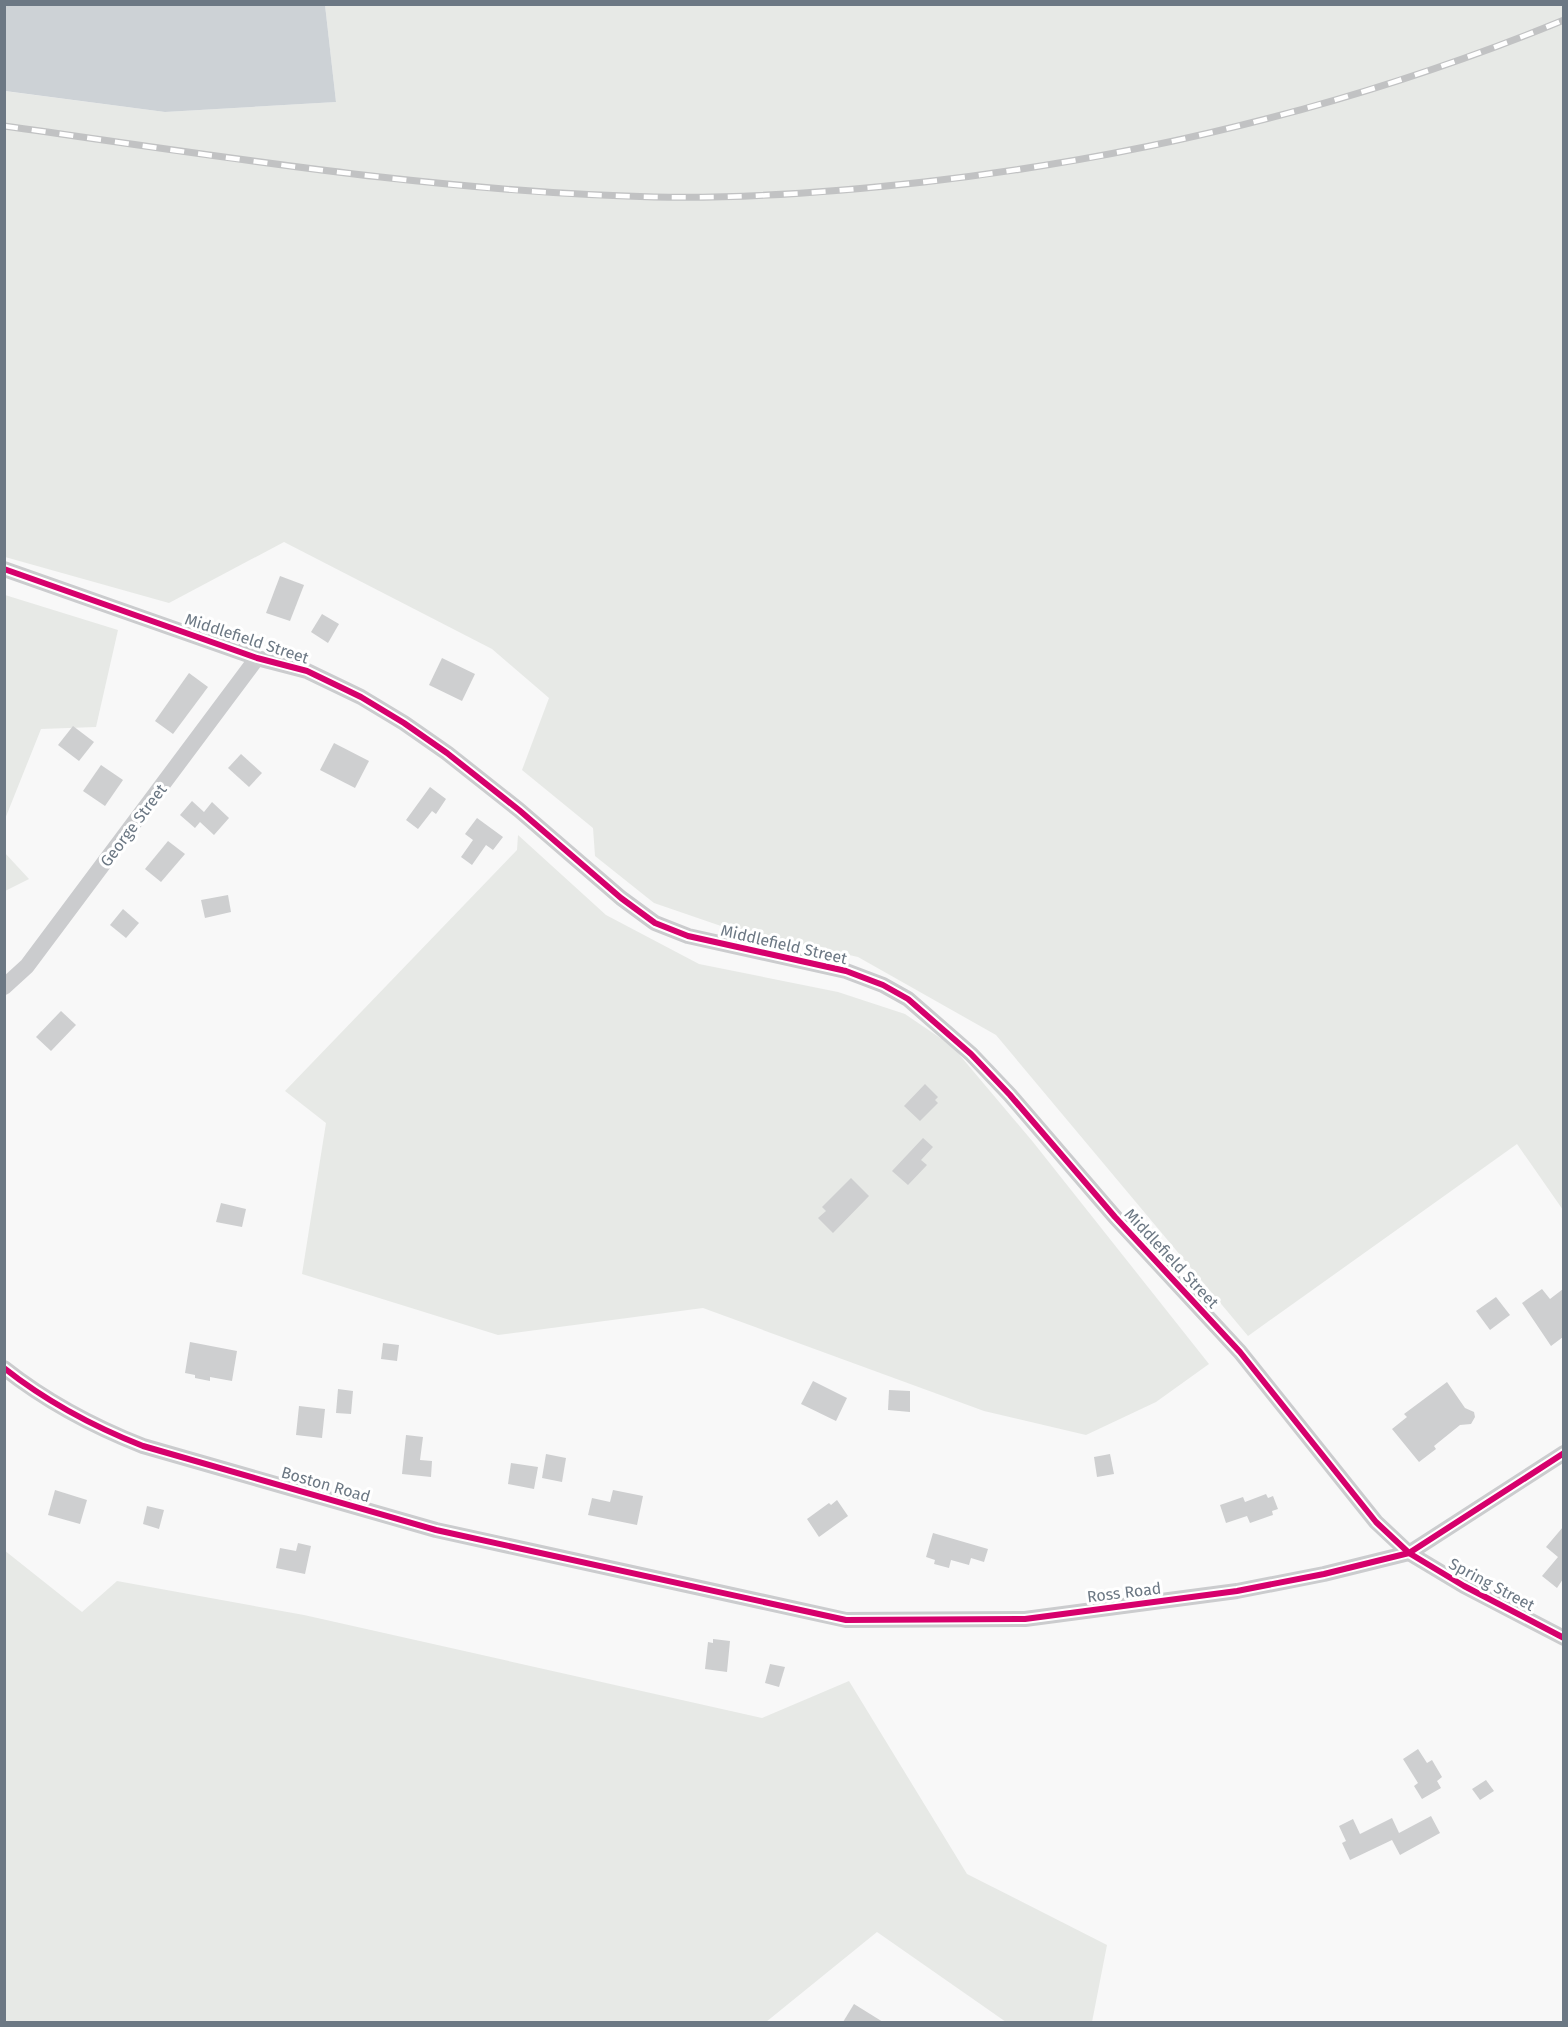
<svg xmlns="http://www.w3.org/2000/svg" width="1568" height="2027" viewBox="0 0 1568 2027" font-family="'Fira Sans',sans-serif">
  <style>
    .green { fill: #e7e9e6 }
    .water { fill: #cdd2d6 }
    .building { fill: #cecfd0 }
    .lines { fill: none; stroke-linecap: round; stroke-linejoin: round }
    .minor { stroke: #cbccce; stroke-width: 16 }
    .rail-casing { stroke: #c1c2c3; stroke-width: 7 }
    .rail { stroke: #fff; stroke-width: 4.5; stroke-dasharray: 14; stroke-linecap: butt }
    .cycleway-casing { stroke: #fff; stroke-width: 10 }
    .cycleway { stroke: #d6006c; stroke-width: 6 }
    .labels { text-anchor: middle; stroke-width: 6; stroke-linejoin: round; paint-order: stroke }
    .street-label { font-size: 16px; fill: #6c7884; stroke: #fff }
  </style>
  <rect width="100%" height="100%" fill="#f8f8f8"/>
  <g class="green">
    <polygon points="325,5 1563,5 1563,1210 1517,1144 1248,1336 996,1035 858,957 721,926 654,903 595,856 593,828 522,770 549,698 492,649 284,542 169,603 5,557 4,91 165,112 336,102"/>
    <polygon points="5,595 118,630 96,727 41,729 5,819"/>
    <polygon points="518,835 606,915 699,964 838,992 905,1014 952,1046 1033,1142 1209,1364 1156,1402 1086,1435 984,1411 703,1308 498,1335 302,1274 326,1123 285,1091 517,850"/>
    <polygon points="4,852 29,879 5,891 4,891"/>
    <polygon points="4,1550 82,1612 117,1581 304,1615 762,1718 849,1681 967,1874 1107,1945 1092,2022 1006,2022 877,1932 766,2022 5,2022"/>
  </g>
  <polygon class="water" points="5,4 325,5 336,102 165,112 5,91"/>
  <g class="building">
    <polygon points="280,576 304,585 290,621 266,613"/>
    <polygon points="322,614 339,624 328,643 311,632"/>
    <polygon points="442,658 475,674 462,701 429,685"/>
    <polygon points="189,673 208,687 173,734 155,721"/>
    <polygon points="73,726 94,742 79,761 58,745"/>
    <polygon points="334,743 369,761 355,788 320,770"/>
    <polygon points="241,754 262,773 249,787 228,768"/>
    <polygon points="101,765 123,780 105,806 83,791"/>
    <polygon points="430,787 446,799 436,814 432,811 418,829 406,820"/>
    <polygon points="192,801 204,812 212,802 229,818 214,835 200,822 195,828 180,815"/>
    <polygon points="477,818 503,837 493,850 486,845 472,865 461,857 473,840 465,834"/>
    <polygon points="168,841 185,854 161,882 145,869"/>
    <polygon points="228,895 231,912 205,918 201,900"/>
    <polygon points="123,909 139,923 126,938 110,925"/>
    <polygon points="61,1011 76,1025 51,1051 36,1037"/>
    <polygon points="925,1084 938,1097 935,1100 938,1103 920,1121 904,1106"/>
    <polygon points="923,1138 933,1147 921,1160 927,1165 908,1185 892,1171"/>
    <polygon points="851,1178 869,1196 833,1233 818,1218 826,1211 822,1207"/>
    <polygon points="221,1203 246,1209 242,1227 216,1222"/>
    <polygon points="1542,1289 1550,1299 1563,1289 1563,1337 1551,1346 1522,1303"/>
    <polygon points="1496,1297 1510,1315 1490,1330 1476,1311"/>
    <polygon points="190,1342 237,1351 232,1381 210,1377 210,1381 195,1378 195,1375 185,1373"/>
    <polygon points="383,1343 399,1345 397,1361 381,1359"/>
    <polygon points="813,1381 847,1398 836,1421 801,1404"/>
    <polygon points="1447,1382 1465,1408 1474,1412 1475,1417 1471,1424 1460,1425 1434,1446 1436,1449 1419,1462 1392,1429 1407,1417 1404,1414"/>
    <polygon points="338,1389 353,1391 351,1414 336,1413"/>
    <polygon points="889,1390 910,1391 910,1412 888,1410"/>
    <polygon points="299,1406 325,1409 322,1438 296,1435"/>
    <polygon points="406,1435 423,1437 420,1460 432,1461 431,1477 402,1474"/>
    <polygon points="546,1454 566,1458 562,1482 542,1478"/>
    <polygon points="1110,1454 1114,1474 1097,1477 1094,1457"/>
    <polygon points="511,1463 538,1467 534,1489 508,1484"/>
    <polygon points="55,1490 87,1500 80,1524 48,1515"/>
    <polygon points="613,1490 643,1496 637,1525 588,1515 592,1498 610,1502"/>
    <polygon points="1266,1494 1268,1498 1273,1496 1278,1509 1272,1511 1273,1515 1250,1523 1247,1516 1226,1523 1220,1505 1243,1497 1245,1502"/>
    <polygon points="837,1500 848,1516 819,1537 807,1519 829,1503 831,1505"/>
    <polygon points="147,1506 164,1510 159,1529 143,1524"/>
    <polygon points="1563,1527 1563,1579 1557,1588 1542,1576 1558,1557 1546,1547"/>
    <polygon points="933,1533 988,1549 984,1562 971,1558 969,1565 951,1560 949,1568 934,1564 935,1560 926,1557"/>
    <polygon points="298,1543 311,1546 305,1574 276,1568 280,1548 296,1551"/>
    <polygon points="713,1639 730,1641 727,1672 705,1669 708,1642 713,1643"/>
    <polygon points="770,1664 785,1667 779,1687 765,1683"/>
    <polygon points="1418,1749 1427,1763 1432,1760 1442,1777 1437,1781 1441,1788 1422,1799 1414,1786 1418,1783 1403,1759"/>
    <polygon points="1486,1780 1494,1791 1480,1800 1472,1789"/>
    <polygon points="1431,1816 1440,1833 1400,1855 1392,1840 1350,1860 1342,1843 1346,1841 1339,1826 1353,1819 1360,1834 1392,1818 1399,1833"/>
    <polygon points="854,2004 883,2022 843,2022"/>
  </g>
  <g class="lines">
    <g class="minor">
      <polyline points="4,569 257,658 307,671 361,697 404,723 447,753 519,810 621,898 655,923 688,936 846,971 883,985 908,999 971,1054 1010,1095 1115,1217 1240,1352 1376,1522 1409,1553 1464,1586 1564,1638"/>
      <polyline points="4,987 27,966 257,658"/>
      <path d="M4 1368C47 1402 92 1426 143 1446L436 1530 846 1620 1025 1619 1237 1591 1324 1574 1409 1553 1564 1453"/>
    </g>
    <g class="rail-casing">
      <path id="rail" d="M4 126C220 156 436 192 654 197 744 199 835 192 924 182 1144 157 1359 104 1564 20"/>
    </g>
    <use href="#rail" class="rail"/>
    <g class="cycleway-casing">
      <g id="cycleway">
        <polyline points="4,569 257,658 307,671 361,697 404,723 447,753 519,810 621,898 655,923 688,936 846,971 883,985 908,999 971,1054 1010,1095 1115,1217 1240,1352 1376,1522 1409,1553 1464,1586 1564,1638"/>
        <path d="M4 1368C47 1402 92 1426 143 1446L436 1530 846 1620 1025 1619 1237 1591 1324 1574 1409 1553 1564 1453"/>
      </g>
    </g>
    <use href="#cycleway" class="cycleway"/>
  </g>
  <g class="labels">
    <g class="street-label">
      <text transform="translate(247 638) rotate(18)" y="6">Middlefield Street</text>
      <text transform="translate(133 825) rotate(-53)" y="6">George Street</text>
      <text transform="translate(784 944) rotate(13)" y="6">Middlefield Street</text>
      <text transform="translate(1172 1258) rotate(47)" y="6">Middlefield Street</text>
      <text transform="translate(326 1484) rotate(16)" y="6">Boston Road</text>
      <text transform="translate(1492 1584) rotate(28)" y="6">Spring Street</text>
      <text transform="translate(1124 1592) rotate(-7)" y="6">Ross Road</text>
    </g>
  </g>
  <rect width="1568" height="2027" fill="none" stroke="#6c7884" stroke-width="12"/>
</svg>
